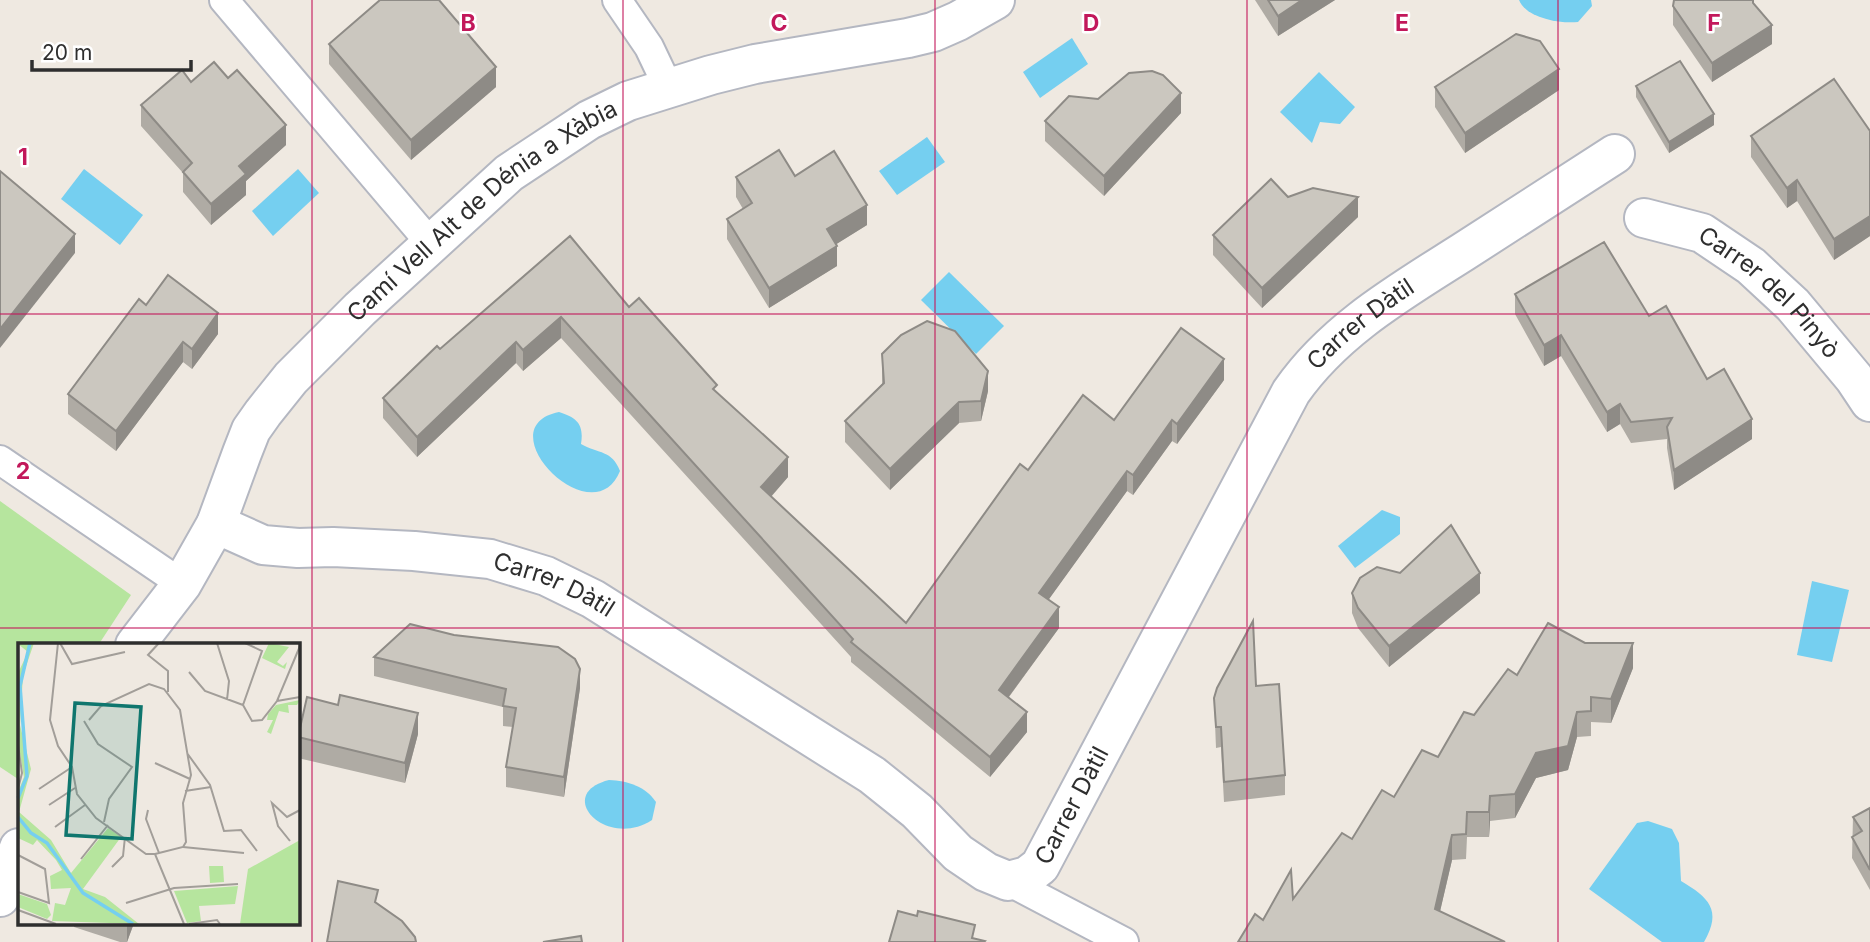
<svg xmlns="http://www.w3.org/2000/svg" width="1870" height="942" viewBox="0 0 1870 942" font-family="Inter,sans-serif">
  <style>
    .green { fill: #b6e59e }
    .water { fill: #75cff0 }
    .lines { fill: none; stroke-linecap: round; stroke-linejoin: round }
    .lane-casing { stroke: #b4b7c1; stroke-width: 32 }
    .street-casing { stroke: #b4b7c1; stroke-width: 42 }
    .lane { stroke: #fff; stroke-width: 28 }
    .street { stroke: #fff; stroke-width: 38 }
    .wall { fill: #afaba4 }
    .shaded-wall { fill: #8e8b86 }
    .building { fill: #cbc7bf; stroke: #8e8b86; stroke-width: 2 }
    .grid { fill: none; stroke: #c2185b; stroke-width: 2; stroke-opacity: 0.55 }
    .labels { text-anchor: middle; stroke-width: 5; stroke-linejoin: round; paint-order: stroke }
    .street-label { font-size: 24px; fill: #2e2e2e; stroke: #fff }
    .inset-river { fill: none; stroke: #75cff0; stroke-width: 3.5 }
    .inset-road { fill: none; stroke: #a29e99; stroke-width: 2 }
    .view { fill: #0f766e; fill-opacity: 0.15; stroke: #0f766e; stroke-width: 3.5 }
    .inset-edge { fill: none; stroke: #2e2e2e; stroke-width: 3.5 }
    .grid-label { font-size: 23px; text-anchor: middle; font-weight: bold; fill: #c2185b; stroke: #fff; stroke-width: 5; stroke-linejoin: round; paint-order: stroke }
  </style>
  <rect width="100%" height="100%" fill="#efe9e1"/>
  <polygon class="green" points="0,501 131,595 99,644 19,645 18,779 0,767"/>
  <g class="water">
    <path d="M1519 0H1591L1592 6 1578 22C1560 24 1526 18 1519 0Z"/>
    <polygon points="1072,38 1088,64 1040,98 1023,72"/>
    <polygon points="1319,72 1355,107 1340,124 1320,122 1312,143 1280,112"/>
    <polygon points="927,137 945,162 897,195 879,171"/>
    <polygon points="84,169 143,215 120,245 61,199"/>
    <polygon points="298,169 319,193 273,236 252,211"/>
    <polygon points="949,272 1004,326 976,354 921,300"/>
    <path d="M559 412C578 418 584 425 581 444 599 454 612 450 620 471 593 538 484 427 559 412Z"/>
    <polygon points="1382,510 1400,517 1400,534 1355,568 1338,546"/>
    <polygon points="1812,581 1849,590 1832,662 1797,655"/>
    <path d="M609 780C628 781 645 786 656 802L652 820C606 850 553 794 609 780Z"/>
    <path d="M1648 821 1672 829 1679 843 1681 881C1708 897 1723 910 1704 942H1662L1589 889 1637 823Z"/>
  </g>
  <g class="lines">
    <g class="lane-casing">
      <g id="lane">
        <polyline points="224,0 432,245"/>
        <polyline points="617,0 649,47 669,89"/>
        <polyline points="0,460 182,584"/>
        <polyline points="1008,881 1124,942"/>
      </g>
    </g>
    <g class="street-casing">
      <g id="street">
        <path id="s1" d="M1644 218 1702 233 1751 266 1793 305 1854 378 1870 402"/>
        <path id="s2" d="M216 524 263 545 298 548 333 547 414 551 490 559 546 576 593 599 872 775 917 811 958 853 986 872 1008 881 1027 876 1040 866 1291 392C1334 330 1400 292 1463 252 1514 219 1565 186 1615 154"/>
        <path id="s3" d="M135 645 182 584 216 524 242 453 251 430 263 413 291 378 360 309 509 173 589 120 628 101 711 75 755 64 908 38 933 32 958 21 995 0"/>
        <polyline points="0,897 19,848"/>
      </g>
    </g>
    <use href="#lane" class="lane"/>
    <use href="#street" class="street"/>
  </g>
  <g class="wall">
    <polygon points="1255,0 1335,0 1278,36"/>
    <polygon points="1753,3 1772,44 1712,82 1673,25 1673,6"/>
    <polygon points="329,44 496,87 411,160 329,64"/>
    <polygon points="191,82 286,145 246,181 246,195 211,225 183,192 183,173 141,126 141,105"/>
    <polygon points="1636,86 1714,125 1669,153 1636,97"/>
    <polygon points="1435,87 1559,90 1465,153 1435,107"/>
    <polygon points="1098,99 1181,113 1104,196 1045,141 1045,121"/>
    <polygon points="1870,131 1870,236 1834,260 1797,201 1787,208 1751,157 1751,136"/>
    <polygon points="795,176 867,225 836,244 837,266 769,308 727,239 727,219 743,209 736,197 736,177"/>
    <polygon points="1288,197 1358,217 1262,308 1213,255 1213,235"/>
    <polygon points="570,236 629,307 717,393 788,477 771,497 906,623 1028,470 1114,420 1224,380 1177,444 1172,441 1133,495 1127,491 1048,600 1059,628 1009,697 1027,732 990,777 851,662 851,657 561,338 523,371 516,363 417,457 383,418 383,398"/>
    <polygon points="1515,294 1649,316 1707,379 1752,439 1674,490 1667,448 1667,439 1631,443 1620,424 1607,432 1561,356 1544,366 1515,314"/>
    <polygon points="146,305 218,334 192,369 183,362 116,451 68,414 68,394"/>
    <polygon points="882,354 988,391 981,421 959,423 890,490 845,442 845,421 882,384"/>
    <polygon points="1352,593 1480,593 1389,667 1358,628 1352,613"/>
    <polygon points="454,635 580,688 564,797 506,787 506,767 513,727 503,726 503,707 374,676 374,657"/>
    <polygon points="1585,643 1633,668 1611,723 1591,722 1591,736 1577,737 1568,770 1536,778 1515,818 1490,821 1489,837 1467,837 1466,859 1452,860 1440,911 1263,920 1293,899 1394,797 1438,757 1474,715 1517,675"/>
    <polygon points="1256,686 1285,775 1285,795 1224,802 1221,747 1216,748 1214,698"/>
    <polygon points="418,734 405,783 298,758 298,737"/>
    <polygon points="1870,808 1870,890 1852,858 1853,817"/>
    <polygon points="74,923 134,923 127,942 120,942 74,927"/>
  </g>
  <g class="shaded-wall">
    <polygon points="1302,0 1335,0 1278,36 1278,16"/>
    <polygon points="1772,25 1772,44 1712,82 1712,63"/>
    <polygon points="496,67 496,87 411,160 411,140"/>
    <polygon points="1559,69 1559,90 1465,153 1465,133"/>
    <polygon points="1181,93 1181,113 1104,196 1104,176"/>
    <polygon points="1714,114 1714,125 1669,153 1669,142"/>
    <polygon points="286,125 286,145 246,181 246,195 211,225 211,204 239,166"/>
    <polygon points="1797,180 1797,201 1787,208 1787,188"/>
    <polygon points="1358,197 1358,217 1262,308 1262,288"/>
    <polygon points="867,205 867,225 827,250 827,229"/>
    <polygon points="1870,216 1870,236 1834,260 1834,239"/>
    <polygon points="75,234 75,253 0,348 0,329"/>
    <polygon points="837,246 837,266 769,308 769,288"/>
    <polygon points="218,313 218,334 192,369 192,349"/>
    <polygon points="561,317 561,338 523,371 523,350"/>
    <polygon points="1561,335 1561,356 1544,366 1544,345"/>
    <polygon points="183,342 183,362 116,451 116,431"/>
    <polygon points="516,342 516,363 417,457 417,437"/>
    <polygon points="1224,359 1224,380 1177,444 1177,424"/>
    <polygon points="988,371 988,391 981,421 981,401"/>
    <polygon points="959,402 959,423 890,490 890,469"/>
    <polygon points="1620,404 1620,424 1607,432 1607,412"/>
    <polygon points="1752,419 1752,439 1674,490 1674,470"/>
    <polygon points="1172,420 1172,441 1133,495 1133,475"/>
    <polygon points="788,457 788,477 761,508 761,487"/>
    <polygon points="1127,471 1127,491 1039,613 1039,593"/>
    <polygon points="1480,573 1480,593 1389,667 1389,646"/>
    <polygon points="1059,607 1059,628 999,710 999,690"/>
    <polygon points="1633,643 1633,668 1611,723 1611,699"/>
    <polygon points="580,669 580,688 564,797 564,777"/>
    <polygon points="1027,712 1027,732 990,777 990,757"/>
    <polygon points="1577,712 1577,737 1568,770 1536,778 1515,818 1515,794 1536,753"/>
    <polygon points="418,713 418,734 405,783 405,763"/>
    <polygon points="1490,796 1490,821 1489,837 1489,812"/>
    <polygon points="1452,835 1452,860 1435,933 1435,909"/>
    <polygon points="127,923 134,923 127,942"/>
  </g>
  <g class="building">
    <polygon points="380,0 439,0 496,67 411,140 329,44"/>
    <polygon points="1268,0 1302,0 1278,16"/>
    <polygon points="1674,0 1753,0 1753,3 1772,25 1712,63 1673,6"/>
    <polygon points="1516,34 1540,41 1559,69 1465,133 1435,87"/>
    <polygon points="1680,61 1714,114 1669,142 1636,86"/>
    <polygon points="214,62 228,78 237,70 286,125 239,166 246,174 211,204 183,172 192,163 141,105 182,70 191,82"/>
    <polygon points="1152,71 1163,75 1181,93 1104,176 1045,121 1069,96 1098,99 1129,73"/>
    <polygon points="1834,79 1870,131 1870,216 1834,239 1797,180 1787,188 1751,136"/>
    <polygon points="779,150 795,176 834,151 867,205 827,229 837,246 769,288 727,219 752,203 736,177"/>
    <polygon points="0,171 75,234 0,329"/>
    <polygon points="1271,179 1288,197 1313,188 1358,197 1262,288 1213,235"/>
    <polygon points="570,236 629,307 639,298 717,385 713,389 788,457 761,487 906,623 1020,464 1028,470 1083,395 1114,420 1181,328 1224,359 1177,424 1172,420 1133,475 1127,471 1039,593 1059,607 999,690 1027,712 990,757 851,642 853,639 561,317 523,350 516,342 417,437 383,398 437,346 440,349"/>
    <polygon points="1604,242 1649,316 1666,306 1707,379 1724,369 1752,419 1674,470 1667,427 1672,418 1631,422 1620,404 1607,412 1561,335 1544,345 1515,294"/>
    <polygon points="168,275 218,313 192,349 183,342 116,431 68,394 139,299 146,305"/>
    <polygon points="927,321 955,331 988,371 981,401 959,402 890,469 845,421 884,383 882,354 901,335"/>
    <polygon points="1451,525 1480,573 1389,646 1358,608 1352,593 1360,578 1377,567 1400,573"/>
    <polygon points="1253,621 1256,686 1279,684 1285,775 1224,782 1221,727 1216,727 1214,698 1217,688"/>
    <polygon points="1548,623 1585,643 1633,643 1611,699 1591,697 1591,711 1577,712 1568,746 1536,753 1515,794 1490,796 1489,812 1467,812 1466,834 1452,835 1435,909 1505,942 1238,942 1255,914 1263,920 1291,870 1293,899 1342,833 1352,839 1382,790 1394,797 1422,750 1438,757 1464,712 1474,715 1508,669 1517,675"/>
    <polygon points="410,624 454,635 558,647 575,659 580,669 564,777 506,767 516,708 503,706 506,689 374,657"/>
    <polygon points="340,695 418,713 405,763 298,737 307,697 338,705"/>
    <polygon points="1870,808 1870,870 1852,837 1862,831 1853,817"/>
    <polygon points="338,881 378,890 375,902 402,921 415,937 416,942 327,942"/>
    <polygon points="898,911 917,916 918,911 975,925 972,938 985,941 984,942 889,942"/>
    <polygon points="581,936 582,942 543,942"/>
  </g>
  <path class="grid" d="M312 0V942M623 0V942M935 0V942M1247 0V942M1558 0V942M0 314H1870M0 628H1870"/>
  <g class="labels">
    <g class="street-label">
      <text dy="8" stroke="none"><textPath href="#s3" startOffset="567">Camí Vell Alt de Dénia a Xàbia</textPath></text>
      <text dy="8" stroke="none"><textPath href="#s1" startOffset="150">Carrer del Pinyò</textPath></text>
      <text dy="8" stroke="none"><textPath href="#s2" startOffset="1564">Carrer Dàtil</textPath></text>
      <text dy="8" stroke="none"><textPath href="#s2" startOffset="348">Carrer Dàtil</textPath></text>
      <text dy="8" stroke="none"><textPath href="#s2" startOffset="998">Carrer Dàtil</textPath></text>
    </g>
  </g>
  <g transform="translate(18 643)">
    <rect width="282" height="282" fill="#efe9e1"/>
    <path d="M16 0 5 32 2 82 13 126 1 169 33 197 53 230 90 185 103 194 65 246 87 254 121 281 34 278 37 260 47 262 53 245 33 246 32 233 44 227 38 217 19 197 15 202 0 195V149L6 134 0 99V30L10 9 0 1ZM251 0 271 4 259 19 265 23 269 19 267 26 244 15ZM282 57 279 62H270L271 70 261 68 253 91 249 89 255 77H249L250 71 258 62ZM282 197V281H222L230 226ZM191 223H205L206 239 192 240ZM220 243 217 261 181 263 183 278 169 280 156 248ZM0 251 29 261 33 272 29 276 0 264Z" fill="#b6e59e"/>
    <path class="inset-river" d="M0 155 9 133 2 43 12 0M0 174 13 190 29 200 65 250 115 281"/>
    <path class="inset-road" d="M40 0 32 77 40 103 54 124 59 151 78 175 128 211H137L166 281M42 0 54 21 107 9M141 0 130 12 150 28V49M199 0 211 38 209 57M171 29 187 48 225 62M259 58 282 54M225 62 234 78 244 77 259 58 282 3M225 62 244 8 227 0M71 77 83 63 131 41 146 46 162 67 173 132 165 160 168 199 165 204 137 211M66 78 80 101 114 124 91 156 86 179M169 110 192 142 206 188 223 187 239 208M137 120 172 136M0 146 4 130 0 102M21 146 54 124M167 148 193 144M31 162 57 145M130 167 128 176 141 210M37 184 67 162M272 198 260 183 254 160 269 174 282 167M165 204 226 210M0 212 27 226 31 260 0 249M63 216 90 182M94 224 105 213 107 194M108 260 156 245 220 241M0 267 38 281M171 281 199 277 202 281"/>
    <path class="view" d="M57 60 123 64 114 196 48 192Z"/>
    <rect width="282" height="282" class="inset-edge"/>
  </g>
  <g class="grid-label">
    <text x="468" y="31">B</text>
    <text x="779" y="31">C</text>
    <text x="1091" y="31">D</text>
    <text x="1402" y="31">E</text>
    <text x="1714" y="31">F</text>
    <text x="23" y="165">1</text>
    <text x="23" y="479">2</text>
  </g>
  <path d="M32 60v10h159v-10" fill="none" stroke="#2e2e2e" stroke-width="3.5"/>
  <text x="42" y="60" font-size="21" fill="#2e2e2e" stroke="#ffffff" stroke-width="5" paint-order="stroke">20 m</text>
</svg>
